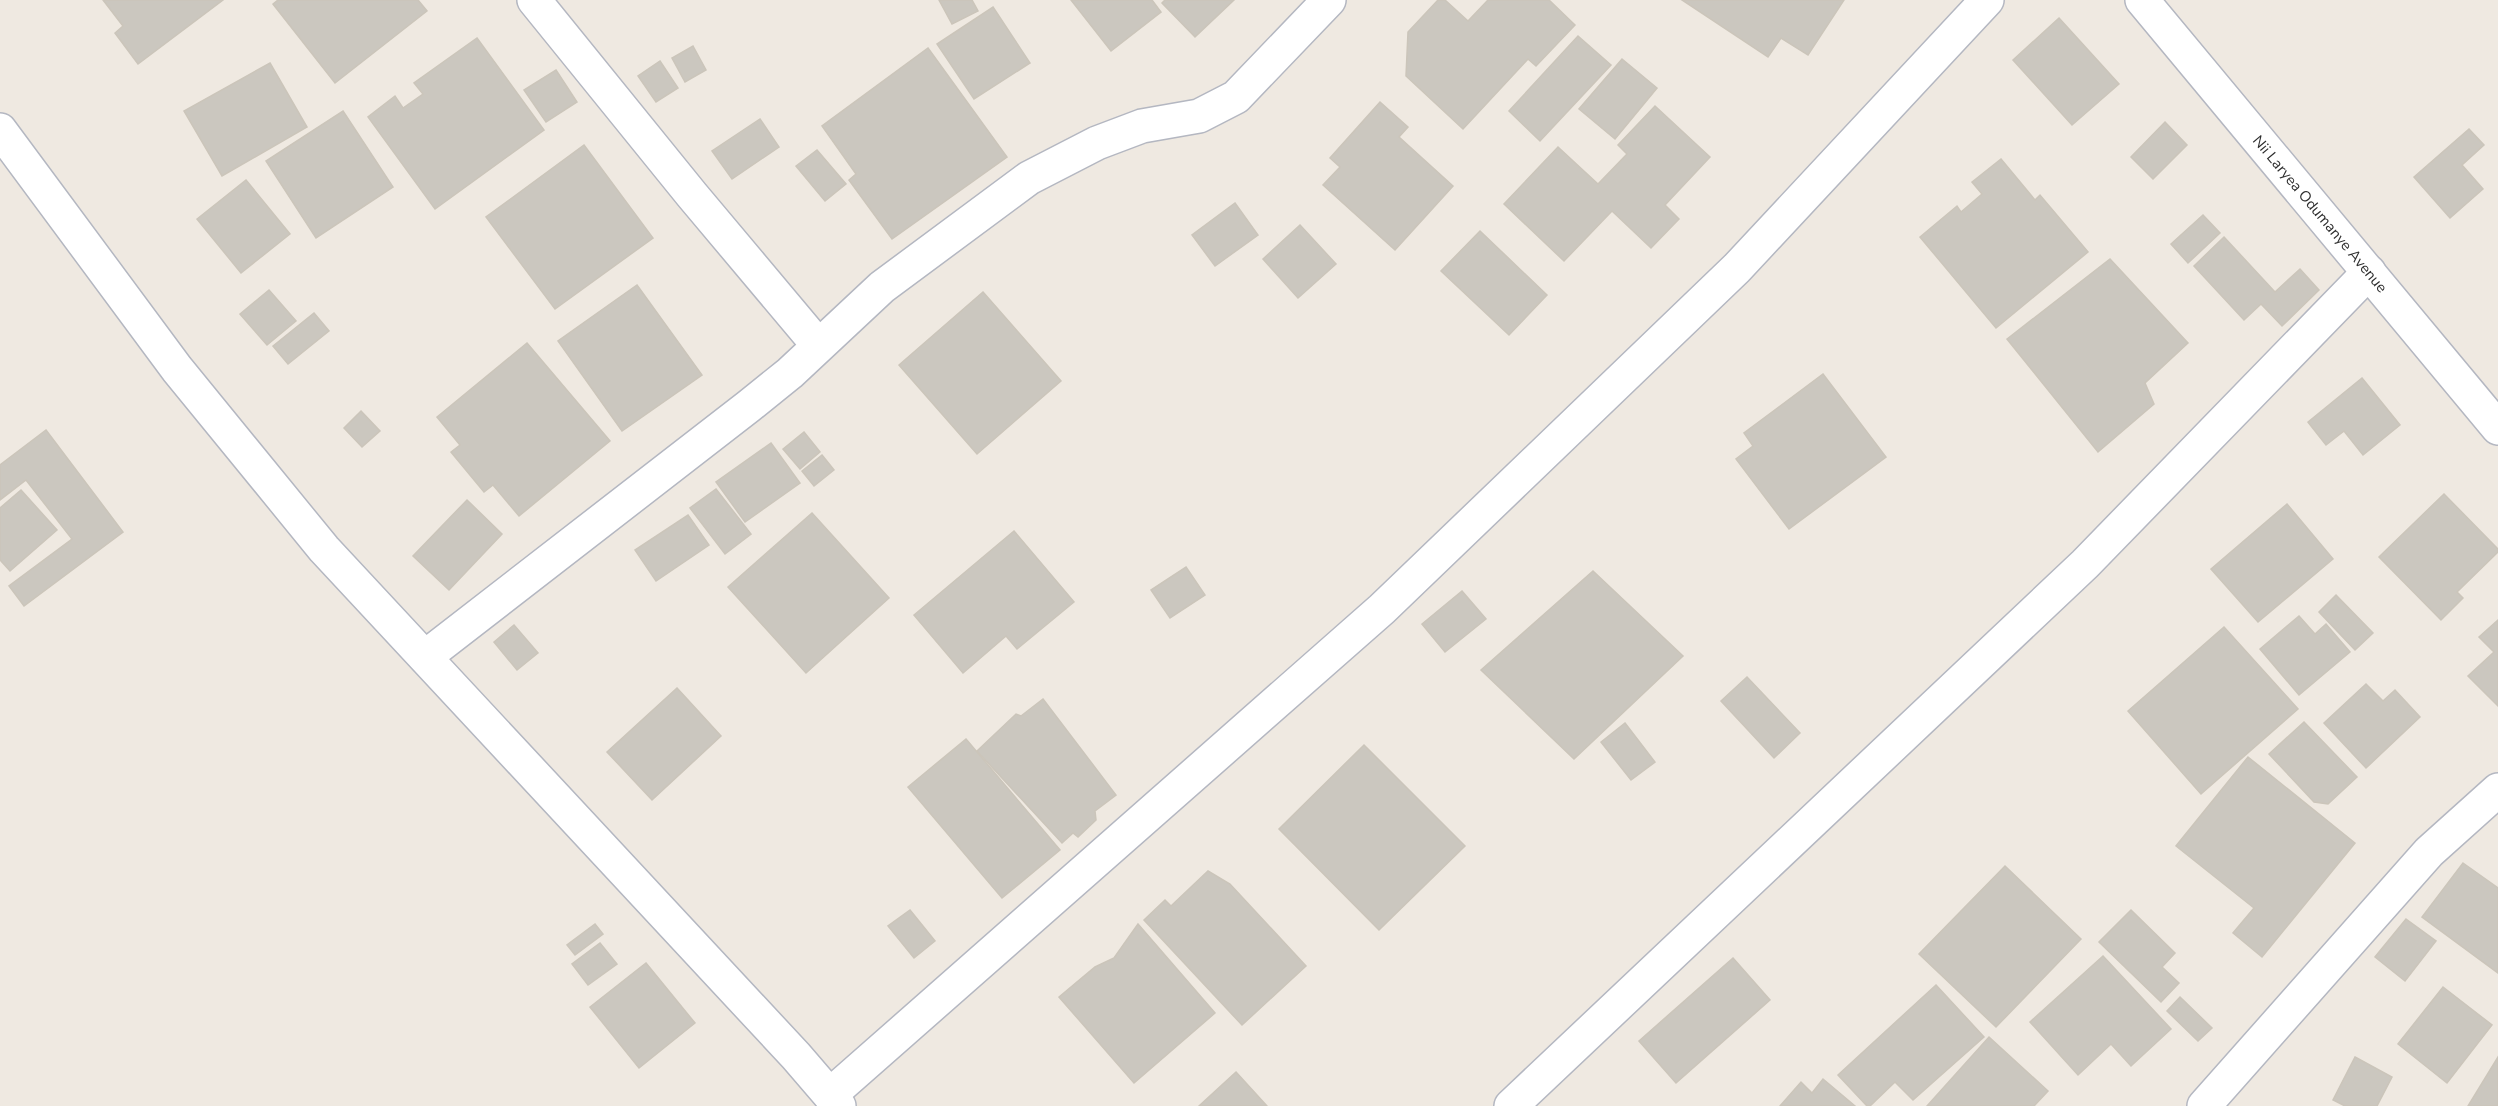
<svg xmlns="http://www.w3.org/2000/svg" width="2498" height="1106" viewBox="0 0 2498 1106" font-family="'Nunito Sans',sans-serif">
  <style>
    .building { fill: #cbc7bf; stroke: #cbc5ba; stroke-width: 1.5 }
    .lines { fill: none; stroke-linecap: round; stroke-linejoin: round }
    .minor-casing { stroke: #b4b7c1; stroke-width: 36 }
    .minor { stroke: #fff; stroke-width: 33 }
    .labels { text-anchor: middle; stroke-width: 6; stroke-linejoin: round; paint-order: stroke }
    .street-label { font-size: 15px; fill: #2e2e2e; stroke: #fff }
  </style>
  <rect width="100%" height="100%" fill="#efe9e1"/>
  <g class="building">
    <polygon points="103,0 223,0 138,64 115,33 123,26"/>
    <polygon points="278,0 418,0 427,11 335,83 273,4"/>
    <polygon points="939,0 972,0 978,11 952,24"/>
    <polygon points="1071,0 1152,0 1161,12 1111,51"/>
    <polygon points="1165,0 1234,0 1195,37 1162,3"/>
    <polygon points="1438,0 1445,0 1468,21 1488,0 1549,0 1575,25 1536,66 1528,59 1463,129 1406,76 1408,32"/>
    <polygon points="1682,0 1844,0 1808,55 1781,38 1768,57"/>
    <polygon points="993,7 1030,63 974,99 937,44"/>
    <polygon points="2059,18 2119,84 2072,125 2013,60"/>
    <polygon points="1578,36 1611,65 1540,141 1509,111"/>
    <polygon points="477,38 544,130 435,209 368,117 395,96 403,108 423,94 414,83"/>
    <polygon points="693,46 706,70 685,82 672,58"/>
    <polygon points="928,48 1007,157 892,239 849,180 856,174 822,126"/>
    <polygon points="1622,59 1657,88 1615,139 1579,109"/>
    <polygon points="660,61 678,88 656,102 638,76"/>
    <polygon points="270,63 307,127 222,176 184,111"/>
    <polygon points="556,70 577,102 546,122 524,90"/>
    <polygon points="1380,102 1408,127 1399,137 1453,186 1395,250 1323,185 1340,167 1330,158"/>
    <polygon points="1655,106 1710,157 1665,205 1679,219 1651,248 1612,211 1564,261 1504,204 1558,147 1598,184 1627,154 1618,145"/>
    <polygon points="343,111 393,187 316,238 266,161"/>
    <polygon points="760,119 779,147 732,179 712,151"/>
    <polygon points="2165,122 2187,145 2153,179 2131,157"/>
    <polygon points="2469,129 2484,145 2462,165 2483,189 2450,218 2414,177"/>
    <polygon points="584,145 653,238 555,309 486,217"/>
    <polygon points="817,150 846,184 825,201 796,166"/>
    <polygon points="2001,159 2035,200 2040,195 2088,252 1996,328 1920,237 1957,206 1961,212 1982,194 1972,182"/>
    <polygon points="246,180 290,234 241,273 197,219"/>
    <polygon points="1235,203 1258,235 1215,266 1192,235"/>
    <polygon points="2203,215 2220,233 2188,263 2171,244"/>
    <polygon points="1300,225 1336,264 1298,298 1263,259"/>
    <polygon points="1480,231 1547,295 1509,335 1441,271"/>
    <polygon points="2224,237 2275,292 2300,269 2319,290 2282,326 2261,304 2244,320 2194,266"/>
    <polygon points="2110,259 2188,343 2145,383 2154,404 2098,452 2007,339"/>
    <polygon points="637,285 702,375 622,431 558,341"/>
    <polygon points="269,290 296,321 267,345 240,314"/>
    <polygon points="983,292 1061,381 977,454 899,365"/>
    <polygon points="314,313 329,331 288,364 273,346"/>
    <polygon points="527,343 610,441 519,516 493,485 484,492 451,452 460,445 437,417"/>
    <polygon points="1823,374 1886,457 1789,529 1736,459 1753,446 1744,433"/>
    <polygon points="2362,378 2400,425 2363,455 2344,431 2326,445 2308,422"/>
    <polygon points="361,411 380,431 362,447 344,428"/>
    <polygon points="46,430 123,532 24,606 9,586 72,539 26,480 0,500 0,465"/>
    <polygon points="804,432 820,452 800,469 783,449"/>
    <polygon points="771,443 800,483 745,522 716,482"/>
    <polygon points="822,455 834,470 814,486 802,471"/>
    <polygon points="716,489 751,534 725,554 690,508"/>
    <polygon points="21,490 57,530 10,571 0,560 0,508"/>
    <polygon points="2444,494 2498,549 2498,552 2457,592 2463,598 2441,620 2379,557"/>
    <polygon points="467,500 502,534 449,590 413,556"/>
    <polygon points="2287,504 2333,559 2258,622 2211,569"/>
    <polygon points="812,513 889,598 806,673 728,587"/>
    <polygon points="688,515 709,545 656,581 635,550"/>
    <polygon points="1014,531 1074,602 1017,649 1006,636 963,673 914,615"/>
    <polygon points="1186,567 1205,595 1170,618 1151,590"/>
    <polygon points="1593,571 1683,656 1574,759 1481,670"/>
    <polygon points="1462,591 1486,619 1445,652 1422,624"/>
    <polygon points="2336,595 2373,633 2355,650 2319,612"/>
    <polygon points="2299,616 2315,634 2326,624 2350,652 2299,695 2260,649"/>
    <polygon points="2498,620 2498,706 2468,676 2494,652 2479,637"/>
    <polygon points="514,625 538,653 517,670 494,642"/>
    <polygon points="2224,627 2298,709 2201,794 2128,711"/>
    <polygon points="1747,677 1800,733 1774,758 1721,701"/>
    <polygon points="2366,684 2383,701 2395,690 2420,717 2366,768 2324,723"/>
    <polygon points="677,688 721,736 652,800 607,752"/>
    <polygon points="1043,699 1116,795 1095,811 1096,820 1078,837 1073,833 1062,843 977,751 1016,714 1021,716"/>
    <polygon points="2304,722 2357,777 2328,804 2314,802 2269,754"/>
    <polygon points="1625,723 1655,762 1631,780 1601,742"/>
    <polygon points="966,739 1060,850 1002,898 908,787"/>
    <polygon points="1364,745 1465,846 1379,930 1279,829"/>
    <polygon points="2248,757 2355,843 2262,957 2233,933 2254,908 2176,846"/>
    <polygon points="2463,863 2498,888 2498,973 2422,917"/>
    <polygon points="2005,866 2081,939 1996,1027 1919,954"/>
    <polygon points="1208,871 1230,884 1306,966 1242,1025 1144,920 1165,900 1171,906"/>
    <polygon points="910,910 935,941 914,958 888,926"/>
    <polygon points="2131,910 2175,953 2162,967 2179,983 2161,1002 2099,942"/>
    <polygon points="2406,919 2436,941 2405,981 2375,957"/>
    <polygon points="595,924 603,934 575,955 567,945"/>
    <polygon points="1138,924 1215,1013 1134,1083 1059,997 1095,967 1114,958"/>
    <polygon points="600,943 617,964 588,985 572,964"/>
    <polygon points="2103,956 2171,1029 2131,1066 2111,1044 2078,1075 2030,1022"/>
    <polygon points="1733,958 1770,1000 1676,1083 1639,1041"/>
    <polygon points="646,963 695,1023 639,1068 590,1007"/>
    <polygon points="1936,985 1984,1037 1913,1100 1895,1082 1870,1106 1867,1106 1838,1075"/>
    <polygon points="2443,987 2492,1025 2447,1083 2398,1044"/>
    <polygon points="2180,997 2212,1028 2198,1041 2167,1011"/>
    <polygon points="1989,1037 2048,1091 2034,1106 1927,1106"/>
    <polygon points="2355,1057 2392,1077 2377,1106 2345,1106 2333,1100"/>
    <polygon points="2498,1057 2498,1106 2468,1106"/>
    <polygon points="1236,1072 1267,1106 1199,1106"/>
    <polygon points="1823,1079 1855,1106 1780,1106 1801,1082 1812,1093"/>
  </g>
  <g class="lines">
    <g class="minor-casing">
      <g id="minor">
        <polyline points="534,0 692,195 818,345"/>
        <polyline points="2142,0 2498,428"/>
        <polyline points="0,130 177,369 324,549 796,1056 839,1106"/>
        <polyline points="425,657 749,406 790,373 882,287 1029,178 1097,143 1142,126 1199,116 1236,97 1329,0"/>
        <polyline points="830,1095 1382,609 1737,268 1987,0"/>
        <polyline points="1511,1106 2085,564 2369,272"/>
        <polyline points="2204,1106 2429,852 2498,790"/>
      </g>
    </g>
    <use href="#minor" class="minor"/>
  </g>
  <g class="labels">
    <g class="street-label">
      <text transform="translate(2320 214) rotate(50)" y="5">Nii Laryea Odumanye Avenue</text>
    </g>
  </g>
</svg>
